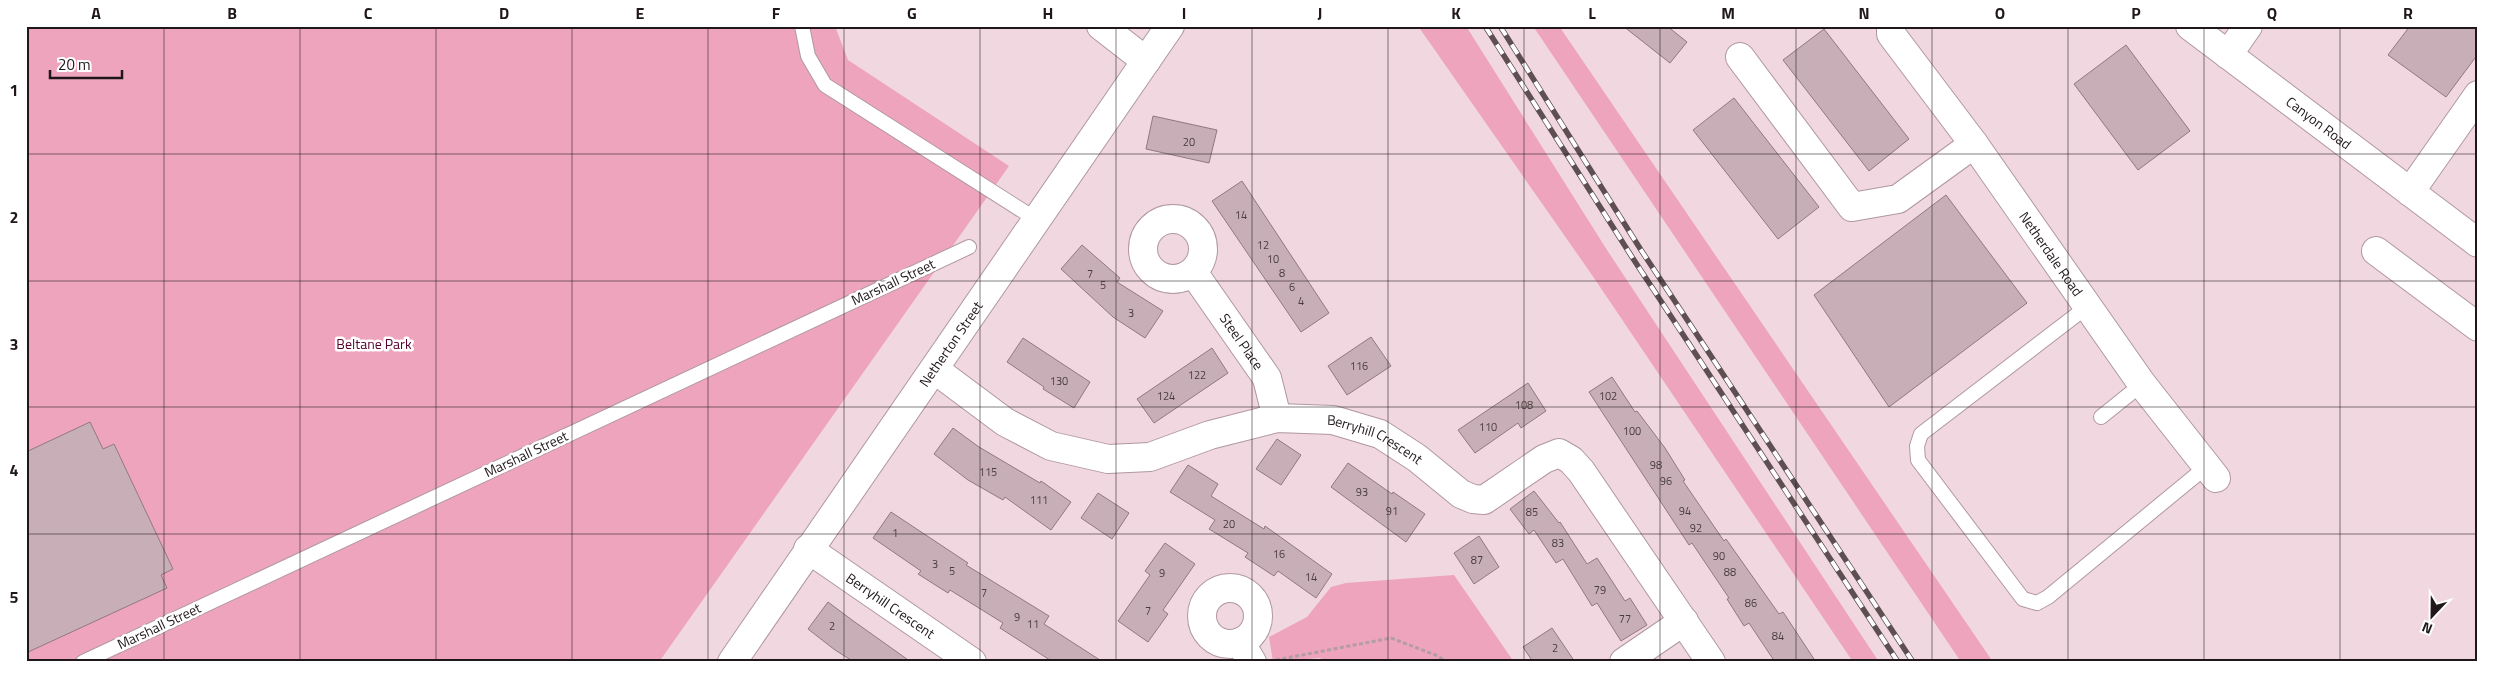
<svg xmlns="http://www.w3.org/2000/svg" width="2504" height="688" viewBox="0 0 2504 688" font-family="'Titillium Web',sans-serif">
  <style>
    .green { fill: #eea4bd }
    .building { fill: #c8afb7; stroke: #917981 }
    .lines { fill: none; stroke-linecap: round; stroke-linejoin: round }
    .lane-casing { stroke: #b0989f; stroke-width: 16 }
    .street-casing { stroke: #b0989f; stroke-width: 30 }
    .secondary-casing { stroke: #b0989f; stroke-width: 30 }
    .path { stroke: #b29da3; stroke-width: 3; stroke-dasharray: 4 2.5; stroke-linecap: butt }
    .lane { stroke: #fff; stroke-width: 14 }
    .street { stroke: #fff; stroke-width: 28 }
    .secondary { stroke: #fff; stroke-width: 28 }
    .rail-casing { stroke: #5d4f52; stroke-width: 5.5 }
    .rail { stroke: #fff; stroke-width: 4; stroke-dasharray: 11; stroke-linecap: butt }
    .grid { fill: none; stroke: #201719; stroke-width: 1; stroke-opacity: 0.55 }
    .labels { text-anchor: middle; stroke-width: 5; stroke-linejoin: round; paint-order: stroke }
    .number-label { font-size: 11px; fill: #4a3d40 }
    .street-label { font-size: 14px; fill: #201719; stroke: #fff }
    .park-label { font-size: 14px; fill: #56022e; stroke: #fff }
    .neatline { fill: none; stroke: #201719; stroke-width: 2 }
    .grid-label { font-size: 16px; text-anchor: middle; font-weight: bold; fill: #201719 }
  </style>
  <rect width="100%" height="100%" fill="#f1d7df"/>
  <g class="green">
    <polygon points="26,26 835,26 848,60 1009,166 659,662 26,662"/>
    <polygon points="1418,26 1466,26 1607,250 1879,662 1853,662 1592,275"/>
    <polygon points="1533,26 1559,26 1993,662 1961,662"/>
    <polygon points="1454,575 1514,662 1327,662 1320,658 1273,662 1269,637 1307,617 1331,587 1346,583"/>
  </g>
  <g class="building">
    <polygon points="1623,26 1667,26 1687,42 1670,63"/>
    <polygon points="2410,26 2478,26 2478,54 2446,97 2388,55"/>
    <polygon points="1824,29 1909,139 1869,171 1783,60"/>
    <polygon points="2126,45 2190,131 2138,170 2074,84"/>
    <polygon points="1734,98 1819,207 1778,239 1693,130"/>
    <polygon points="1153,116 1217,130 1209,163 1146,149"/>
    <polygon points="1242,181 1329,313 1301,332 1212,201"/>
    <polygon points="1946,195 2027,303 1889,407 1814,295"/>
    <polygon points="1082,245 1120,278 1117,282 1163,311 1145,338 1113,317 1061,269"/>
    <polygon points="1371,337 1391,366 1347,395 1328,366"/>
    <polygon points="1023,338 1090,382 1074,408 1043,389 1044,387 1007,362"/>
    <polygon points="1212,348 1228,373 1154,423 1137,399"/>
    <polygon points="1612,377 1635,412 1637,411 1665,448 1685,480 1683,481 1724,541 1726,539 1779,614 1783,612 1816,662 1775,662 1749,623 1744,626 1727,599 1729,598 1692,543 1689,545 1589,392"/>
    <polygon points="1528,383 1546,411 1521,428 1518,423 1475,453 1458,430"/>
    <polygon points="90,422 103,449 114,444 173,569 161,575 167,588 26,653 26,452"/>
    <polygon points="953,428 979,447 1040,483 1041,481 1071,502 1051,530 1005,497 1003,500 968,480 934,454"/>
    <polygon points="1277,439 1301,455 1281,485 1256,469"/>
    <polygon points="1348,463 1392,494 1393,492 1425,514 1406,542 1331,487"/>
    <polygon points="1188,465 1218,484 1211,496 1264,529 1265,526 1332,574 1316,598 1278,571 1274,576 1245,557 1248,553 1209,529 1215,520 1170,492"/>
    <polygon points="1534,491 1559,523 1560,522 1587,564 1597,558 1625,601 1630,598 1647,625 1621,641 1597,603 1592,606 1563,559 1556,563 1534,530 1529,534 1510,509"/>
    <polygon points="1098,493 1129,513 1112,539 1081,518"/>
    <polygon points="891,512 968,563 966,565 1049,616 1044,624 1103,662 1053,662 1000,628 1003,623 950,590 948,593 918,574 921,571 873,538"/>
    <polygon points="1479,536 1499,567 1474,584 1454,553"/>
    <polygon points="1165,543 1195,564 1163,610 1168,614 1148,642 1118,621 1150,575 1145,571"/>
    <polygon points="828,602 852,620 911,662 854,662 835,650 808,629"/>
    <polygon points="1552,628 1575,662 1533,662 1523,647"/>
  </g>
  <g class="lines">
    <g class="lane-casing">
      <g id="lane">
        <polyline points="802,26 808,56 825,85 1037,220"/>
        <polyline points="2088,306 1921,434 1917,446 1918,460 2023,599 2037,603 2048,597 2206,467"/>
        <polyline points="2101,417 2142,384"/>
        <polyline points="83,662 969,247"/>
      </g>
    </g>
    <g class="street-casing">
      <g id="street">
        <polyline points="1101,26 1146,61"/>
        <path id="s1" d="M1891 26V34L1974 144 2142 384 2216 478"/>
        <path id="s2" d="M2190 26 2478 243"/>
        <polyline points="2228,55 2248,26"/>
        <polyline points="1740,57 1852,207 1898,199 1974,144"/>
        <polyline points="2410,192 2478,95"/>
        <circle cx="1173" cy="249" r="30"/>
        <polyline points="2376,251 2478,327"/>
        <path id="s3" d="M1193 272 1267 378 1277 418"/>
        <path id="s4" d="M934 369 1005 422 1051 446 1108 459 1150 457 1210 435 1277 418 1333 420 1380 434 1417 458 1461 494 1473 499 1484 500 1544 459 1559 453 1571 460 1581 471 1711 662"/>
        <path id="s5" d="M808 549 972 662"/>
        <circle cx="1230" cy="616" r="28"/>
        <polyline points="1240,642 1252,662"/>
        <polyline points="1624,662 1684,621"/>
      </g>
    </g>
    <g class="secondary-casing">
      <g id="secondary">
        <path id="s6" d="M732 662 1170 26"/>
      </g>
    </g>
    <polyline class="path" points="1276,660 1391,638 1438,656 1446,662"/>
    <use href="#lane" class="lane"/>
    <use href="#street" class="street"/>
    <use href="#secondary" class="secondary"/>
    <g class="rail-casing">
      <g id="rail">
        <polyline points="1485,26 1632,257 1898,662"/>
        <polyline points="1500,26 1641,250 1913,662"/>
      </g>
    </g>
    <use href="#rail" class="rail"/>
  </g>
  <path class="grid" d="M164 26V662M300 26V662M436 26V662M572 26V662M708 26V662M844 26V662M980 26V662M1116 26V662M1252 26V662M1388 26V662M1524 26V662M1660 26V662M1796 26V662M1932 26V662M2068 26V662M2204 26V662M2340 26V662M26 154H2478M26 281H2478M26 407H2478M26 534H2478"/>
  <g class="labels">
    <g class="number-label">
      <text x="1189" y="146">20</text>
      <text x="1241" y="219">14</text>
      <text x="1263" y="249">12</text>
      <text x="1273" y="263">10</text>
      <text x="1282" y="277">8</text>
      <text x="1090" y="278">7</text>
      <text x="1103" y="289">5</text>
      <text x="1292" y="291">6</text>
      <text x="1301" y="305">4</text>
      <text x="1131" y="317">3</text>
      <text x="1359" y="370">116</text>
      <text x="1197" y="379">122</text>
      <text x="1059" y="385">130</text>
      <text x="1166" y="400">124</text>
      <text x="1608" y="400">102</text>
      <text x="1524" y="409">108</text>
      <text x="1488" y="431">110</text>
      <text x="1632" y="435">100</text>
      <text x="1656" y="469">98</text>
      <text x="988" y="476">115</text>
      <text x="1666" y="485">96</text>
      <text x="1362" y="496">93</text>
      <text x="1039" y="504">111</text>
      <text x="1392" y="515">91</text>
      <text x="1685" y="515">94</text>
      <text x="1532" y="516">85</text>
      <text x="1229" y="528">20</text>
      <text x="1696" y="532">92</text>
      <text x="895" y="537">1</text>
      <text x="1558" y="547">83</text>
      <text x="1279" y="558">16</text>
      <text x="1719" y="560">90</text>
      <text x="1477" y="564">87</text>
      <text x="935" y="568">3</text>
      <text x="952" y="575">5</text>
      <text x="1730" y="576">88</text>
      <text x="1162" y="577">9</text>
      <text x="1311" y="581">14</text>
      <text x="1600" y="594">79</text>
      <text x="984" y="597">7</text>
      <text x="1751" y="607">86</text>
      <text x="1148" y="615">7</text>
      <text x="1017" y="621">9</text>
      <text x="1625" y="623">77</text>
      <text x="1033" y="628">11</text>
      <text x="832" y="630">2</text>
      <text x="1778" y="640">84</text>
      <text x="1555" y="652">2</text>
    </g>
    <g class="street-label">
      <text dy="5" stroke="none"><textPath href="#s2" startOffset="161">Canyon Road</textPath></text>
      <text dy="5" stroke="none"><textPath href="#s1" startOffset="280">Netherdale Road</textPath></text>
      <text transform="translate(893 282) rotate(-25)" y="5">Marshall Street</text>
      <text dy="5" stroke="none"><textPath href="#s3" startOffset="85">Steel Place</textPath></text>
      <text dy="5" stroke="none"><textPath href="#s6" startOffset="386">Netherton Street</textPath></text>
      <text dy="5" stroke="none"><textPath href="#s4" startOffset="476">Berryhill Crescent</textPath></text>
      <text transform="translate(526 454) rotate(-25)" y="5">Marshall Street</text>
      <text dy="5" stroke="none"><textPath href="#s5" startOffset="100">Berryhill Crescent</textPath></text>
      <text transform="translate(159 626) rotate(-25)" y="5">Marshall Street</text>
    </g>
    <g class="park-label">
      <text x="374" y="349">Beltane Park</text>
    </g>
  </g>
  <rect width="2504" height="688" fill="none" stroke="#ffffff" stroke-width="55"/>
  <g transform="translate(2432 616) rotate(202)" stroke="#ffffff" stroke-width="4" paint-order="stroke">
  <path d="M0-4L9 19L0 12L-9 19Z" fill="#201719"/>
  <text y="-8" font-size="14" font-weight="bold" text-anchor="middle" fill="#201719">N</text>
  </g>
  <path d="M50 70v8h72v-8" fill="none" stroke="#201719" stroke-width="2.5"/>
  <text x="58" y="70" font-size="15" fill="#201719" stroke="#ffffff" stroke-width="4" paint-order="stroke">20 m</text>
  <rect x="28" y="28" width="2448" height="632" class="neatline"/>
  <g class="grid-label">
    <text x="96" y="19">A</text>
    <text x="232" y="19">B</text>
    <text x="368" y="19">C</text>
    <text x="504" y="19">D</text>
    <text x="640" y="19">E</text>
    <text x="776" y="19">F</text>
    <text x="912" y="19">G</text>
    <text x="1048" y="19">H</text>
    <text x="1184" y="19">I</text>
    <text x="1320" y="19">J</text>
    <text x="1456" y="19">K</text>
    <text x="1592" y="19">L</text>
    <text x="1728" y="19">M</text>
    <text x="1864" y="19">N</text>
    <text x="2000" y="19">O</text>
    <text x="2136" y="19">P</text>
    <text x="2272" y="19">Q</text>
    <text x="2408" y="19">R</text>
    <text x="14" y="96">1</text>
    <text x="14" y="223">2</text>
    <text x="14" y="350">3</text>
    <text x="14" y="476">4</text>
    <text x="14" y="603">5</text>
  </g>
</svg>
